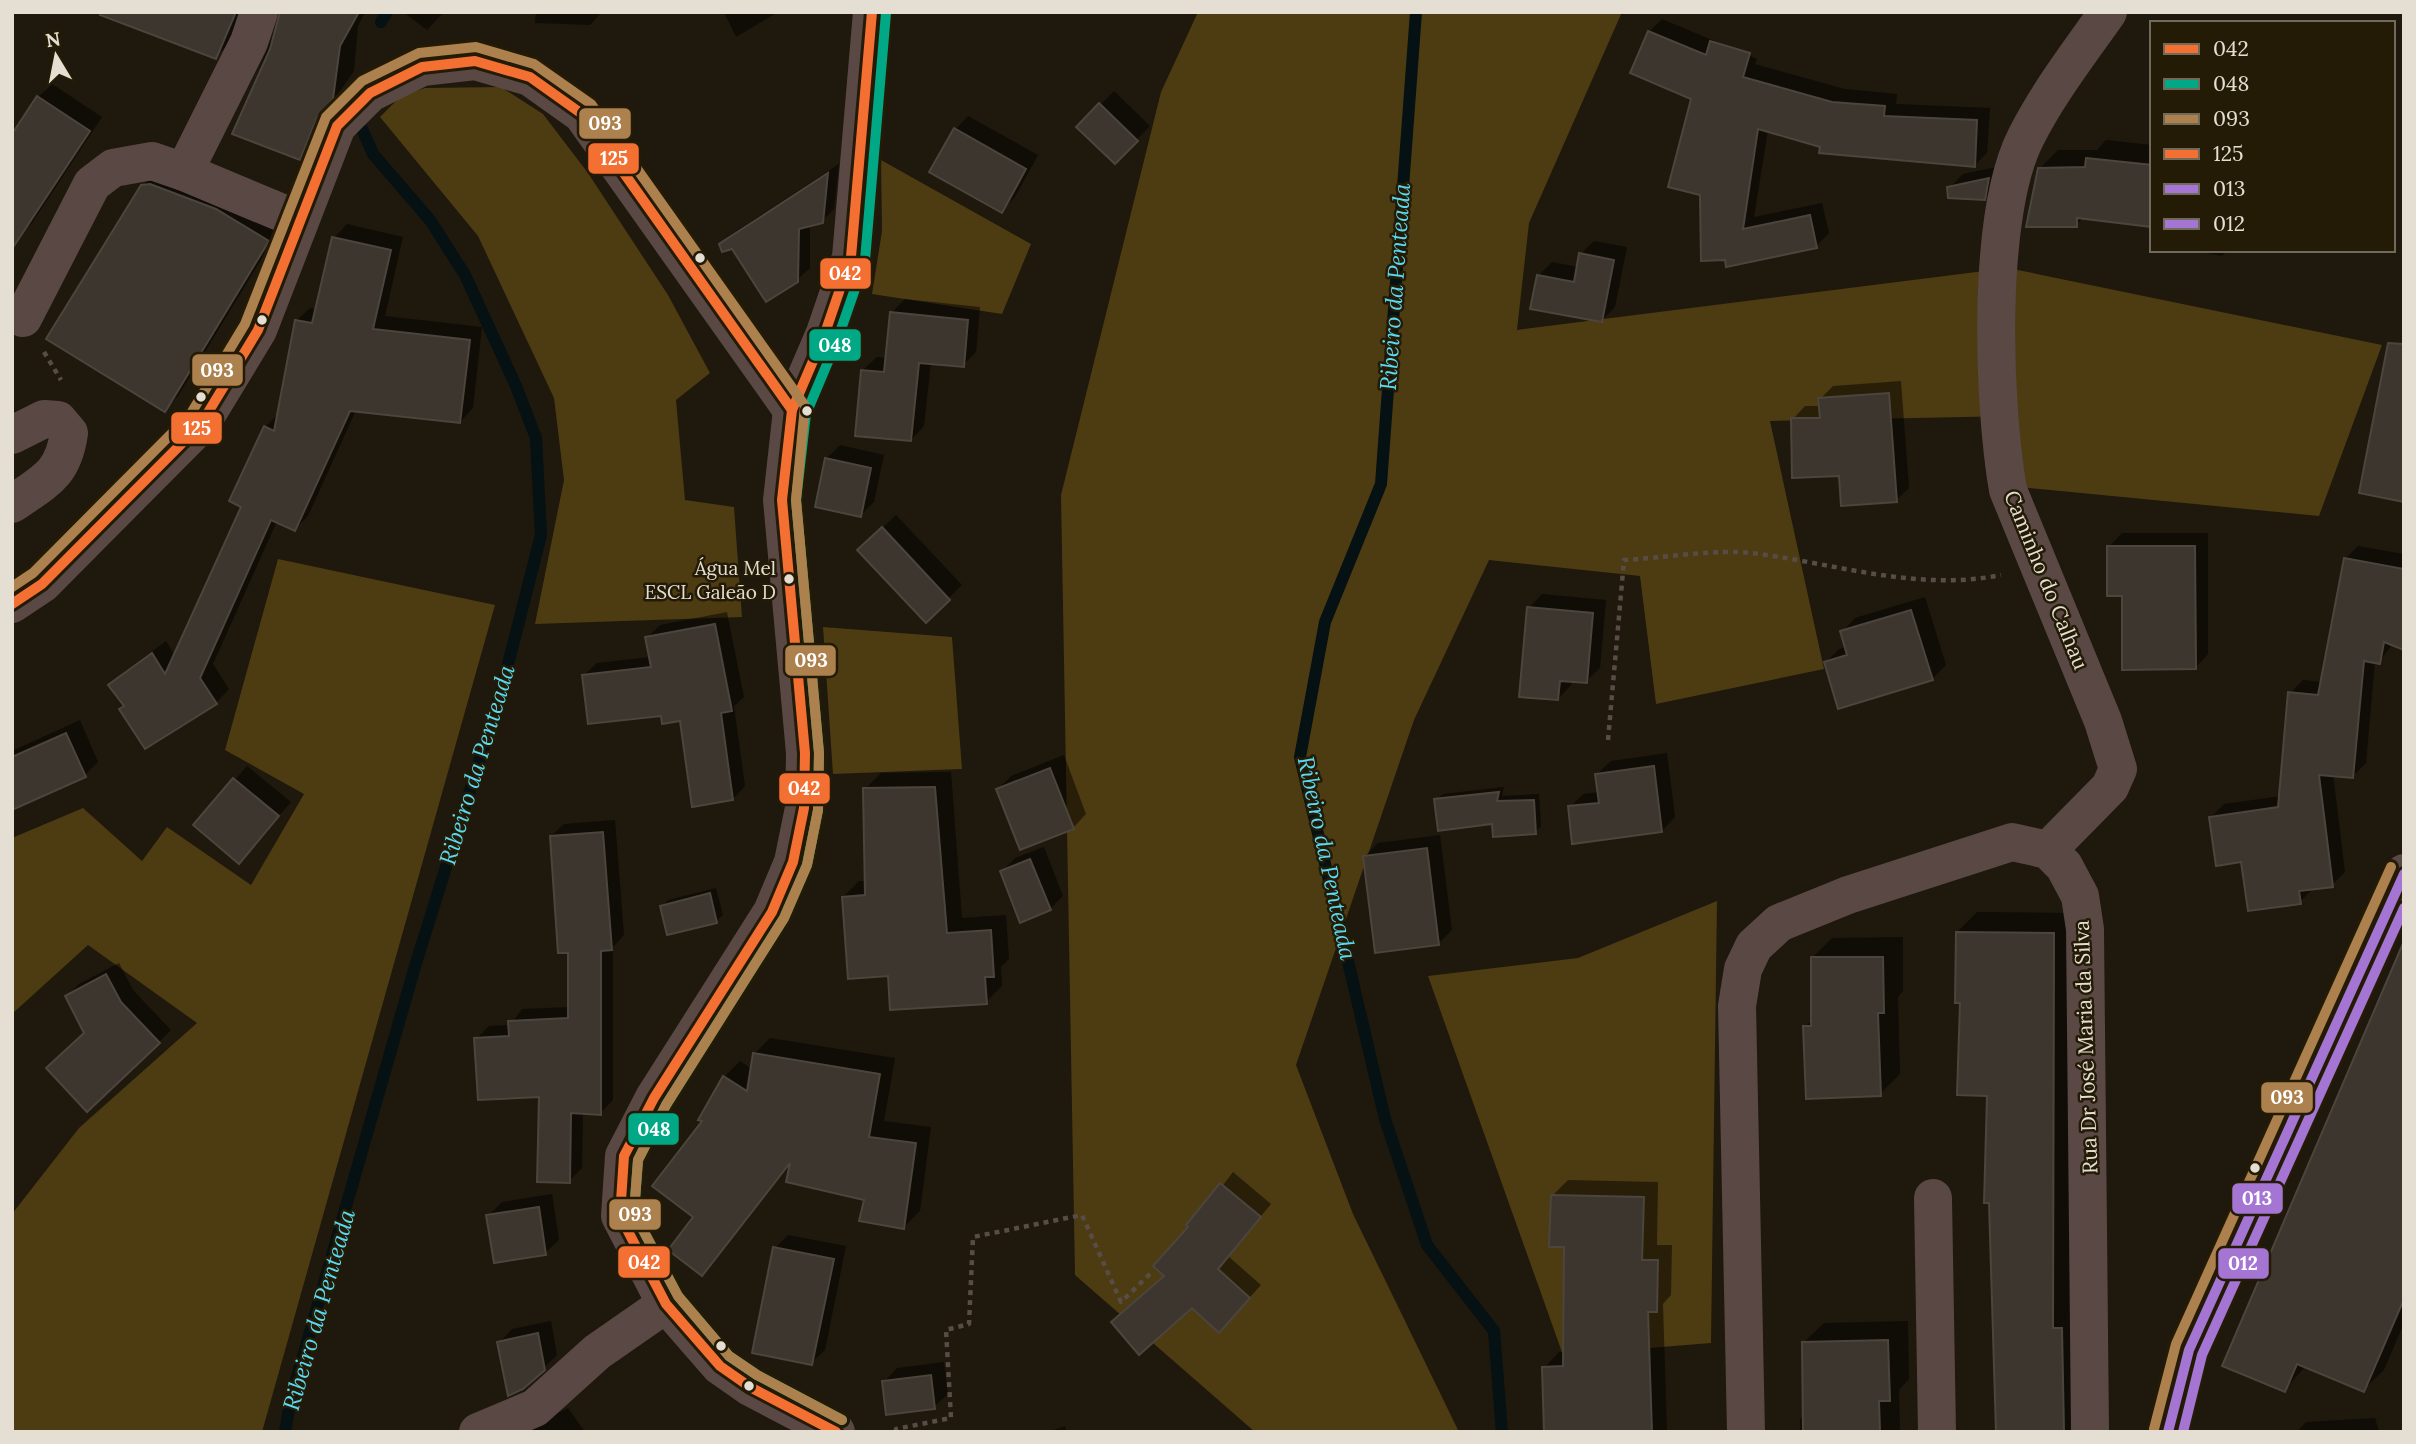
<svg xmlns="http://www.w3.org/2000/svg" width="2416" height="1444" viewBox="0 0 2416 1444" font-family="Lora,serif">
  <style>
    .green { fill: #4d3b12 }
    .shadow { fill: #0007 }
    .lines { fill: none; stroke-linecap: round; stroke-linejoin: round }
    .stream { stroke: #051112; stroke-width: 12 }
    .building { fill: #3c362f; stroke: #4c453d; stroke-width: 2 }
    .path { stroke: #584c47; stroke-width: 4.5; stroke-dasharray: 5 5; stroke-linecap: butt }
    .minor { stroke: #5a4844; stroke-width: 38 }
    .bus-1-casing { stroke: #241b07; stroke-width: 16 }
    .bus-2-casing { stroke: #241b07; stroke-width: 16 }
    .bus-3-casing { stroke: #241b07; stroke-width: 16 }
    .bus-4-casing { stroke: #241b07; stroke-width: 16 }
    .bus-5-casing { stroke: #241b07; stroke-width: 16 }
    .bus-6-casing { stroke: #241b07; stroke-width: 16 }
    .bus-1 { stroke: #f37032; stroke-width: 10 }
    .bus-2 { stroke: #00a886; stroke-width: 10 }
    .bus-3 { stroke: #ad814e; stroke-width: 10 }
    .bus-4 { stroke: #f37032; stroke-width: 10 }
    .bus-5 { stroke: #a575d4; stroke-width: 10 }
    .bus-6 { stroke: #a575d4; stroke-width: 10 }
    .bus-dot { fill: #e5dfd3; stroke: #241b07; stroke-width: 2.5 }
    .labels { text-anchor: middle; stroke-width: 5; stroke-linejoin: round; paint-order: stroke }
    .bus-label { font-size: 19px; fill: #e5dfd3; stroke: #241b07; text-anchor: end }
    .street-label { font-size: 21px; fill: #e5dfd3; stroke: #241b07 }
    .water-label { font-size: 23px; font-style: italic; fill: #5adaf2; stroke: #241b07 }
    .line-badge { stroke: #241b07; stroke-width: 2.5 }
    .badge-label { font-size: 19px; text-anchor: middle; font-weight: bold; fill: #fff }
  </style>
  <rect width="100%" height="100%" fill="#1e180d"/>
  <g class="green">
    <polygon points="1198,12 1622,12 1529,223 1517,330 2008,268 2382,345 2319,516 2018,487 2014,416 1770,421 1824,669 1656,704 1640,576 1489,560 1414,720 1296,1065 1353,1214 1459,1432 1255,1432 1075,1275 1061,495 1161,92"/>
    <polygon points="501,87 543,114 588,173 668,295 710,373 676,400 685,500 734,507 742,617 535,624 564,480 554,398 478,236 380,117 401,96 425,88"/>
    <polygon points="881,160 1031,244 1002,314 872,294 882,231"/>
    <polygon points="278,559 495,605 262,1432 12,1432 12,1214 79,1128 197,1023 88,945 12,1014 12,838 83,808 142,861 167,827 251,885 304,794 225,750"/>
    <polygon points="823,627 952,637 962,769 833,774"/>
    <polygon points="1717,901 1711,1343 1563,1355 1428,976 1578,958"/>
  </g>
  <g class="shadow">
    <polygon points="156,12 246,12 234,39 215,57"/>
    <polygon points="282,12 365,12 358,26 354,71 335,98 318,140 300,158 234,133"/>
    <polygon points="403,12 444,12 427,30"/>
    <polygon points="536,12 602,12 590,25 535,23"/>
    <polygon points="724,12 778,12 736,37"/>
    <polygon points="1662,19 1757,59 1755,64 1845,89 1897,94 1896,104 1990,108 1987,153 1974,166 1821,145 1768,130 1754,217 1822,203 1829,233 1816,246 1727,264 1701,194 1693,97 1649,32"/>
    <polygon points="52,84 102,117 32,223 19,236 38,97"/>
    <polygon points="1114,91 1150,126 1115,162 1078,127"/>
    <polygon points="968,116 1038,155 1015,197 1001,211 955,130"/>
    <polygon points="2106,140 2152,145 2152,225 2084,217 2076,225 2039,169 2058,150 2097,150"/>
    <polygon points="839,164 834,209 822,221 810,224 810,268 797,280 732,247 721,245 733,233"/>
    <polygon points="2001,166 1998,184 1984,198 1949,188 1963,174"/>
    <polygon points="156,172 281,227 178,396 165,410 142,186"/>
    <polygon points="347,224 403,237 385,316 482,327 473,408 460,422 356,410 308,516 295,529 277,521 213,664 229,689 216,703 126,705 111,685 124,672 166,641 175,656 243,506 265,427 279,413 296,321 310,308 317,309 334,238"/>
    <polygon points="1594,241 1627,247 1615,307 1602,320 1538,276 1552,262 1578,267 1581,254"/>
    <polygon points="2190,250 2228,250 2222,256"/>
    <polygon points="905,299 980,307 976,352 963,365 931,362 924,426 911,440 863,370 877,357 887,358 891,313"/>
    <polygon points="1901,381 1909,488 1896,500 1841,475 1793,419 1805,406 1821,406 1820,399 1833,386"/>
    <polygon points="840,445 884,455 874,502 861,515 826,459"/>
    <polygon points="896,515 962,585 926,621 860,550"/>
    <polygon points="2122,533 2208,533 2208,654 2195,668 2124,595 2109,547"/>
    <polygon points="2358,546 2404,554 2404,649 2393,644 2379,662 2375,661 2366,763 2353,776 2333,774 2345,872 2332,885 2313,888 2300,902 2243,860 2211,817 2224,804 2281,796 2290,693 2303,680 2322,682 2345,559"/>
    <polygon points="1542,594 1606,600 1600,668 1586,681 1572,680 1571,685 1558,699 1529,608"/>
    <polygon points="1925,597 1946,665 1932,679 1826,662 1839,649 1846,647 1842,632 1855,618"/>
    <polygon points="727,612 744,697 734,706 745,786 733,799 681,719 662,714 584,675 597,663 651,657 647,638 660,625"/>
    <polygon points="80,720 98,762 85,775 12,808 12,751"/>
    <polygon points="1667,753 1675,817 1662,831 1570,807 1583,794 1600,792 1597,774 1611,761"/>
    <polygon points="1064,755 1086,814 1073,828 998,789 1011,776"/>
    <polygon points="247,766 291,802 239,862 196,825"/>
    <polygon points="951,772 962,918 1006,915 1009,959 1001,967 1002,986 986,1002 889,974 843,897 859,881 867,881 865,789 881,773"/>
    <polygon points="1504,787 1502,796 1539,794 1541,826 1535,833 1494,822 1436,800 1443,794"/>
    <polygon points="615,820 624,935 613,947 613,1100 600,1113 583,1112 582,1168 569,1181 541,1095 476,1039 489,1026 510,1025 522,1009 570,1007 570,951 551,836 564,824"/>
    <polygon points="1440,835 1452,930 1439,943 1364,857 1378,843"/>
    <polygon points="1044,847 1063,896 1050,909 1002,872 1015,858"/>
    <polygon points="716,888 723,915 716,921 662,906 668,900"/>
    <polygon points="1977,912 2073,913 2087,1432 1998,1432 1988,1094 1962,1001 1957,932"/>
    <polygon points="1903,937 1903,991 1898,997 1900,1074 1880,1094 1805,1027 1813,1019 1812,958 1832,938"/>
    <polygon points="2404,946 2404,1323 2384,1370 2363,1390 2306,1366 2284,1390"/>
    <polygon points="119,963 133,990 171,1030 159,1042 85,1032 67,996 79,984"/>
    <polygon points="770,1038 895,1058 884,1121 931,1127 920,1211 904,1227 866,1199 792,1162 702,1274 695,1217 706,1119 724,1077 740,1061 752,1069 754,1054"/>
    <polygon points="1233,1172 1271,1204 1228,1256 1261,1285 1231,1318 1166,1275 1191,1227"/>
    <polygon points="1568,1180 1658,1182 1657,1245 1672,1245 1671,1295 1663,1304 1667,1432 1545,1432 1544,1368 1559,1352 1565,1352 1566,1246 1552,1196"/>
    <polygon points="552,1194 559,1240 545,1253 488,1216 502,1202"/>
    <polygon points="788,1235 846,1246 825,1350 811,1363 775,1248"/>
    <polygon points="551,1321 557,1355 544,1368 499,1343 512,1329"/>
    <polygon points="1908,1321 1909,1379 1899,1390 1900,1432 1800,1432 1800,1419 1805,1415 1803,1343 1824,1323"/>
    <polygon points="944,1362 948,1394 934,1407 884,1382 897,1368"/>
    <polygon points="568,1408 585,1432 527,1432 532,1426"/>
    <polygon points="2375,1418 2379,1432 2297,1432 2306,1422"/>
    <polygon points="1065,1426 1067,1432 1048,1432"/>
  </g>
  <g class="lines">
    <g class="stream">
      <polyline points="1416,12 1381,484 1325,622 1300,757 1385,1119 1427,1245 1494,1331 1502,1432"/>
      <polyline points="381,22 387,12"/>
      <polyline points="285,1432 291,1398 416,963 502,688 541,535 536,438 516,386 465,275 430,220 373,154 362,129"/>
    </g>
  </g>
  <g class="building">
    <polygon points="101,12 236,12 216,59 100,15"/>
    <polygon points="280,12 359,12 340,46 333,99 317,118 300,160 232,134 270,49"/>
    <polygon points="1648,31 1706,55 1710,41 1750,53 1743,77 1832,102 1885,106 1884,116 1977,120 1975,167 1819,153 1820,147 1758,129 1743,229 1810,215 1817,248 1726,267 1725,260 1701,261 1700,195 1668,187 1691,99 1630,73"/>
    <polygon points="37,96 90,131 12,249 12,134"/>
    <polygon points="1099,103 1138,141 1115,164 1076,127"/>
    <polygon points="954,128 1026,169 1002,213 929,172"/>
    <polygon points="2086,158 2152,165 2152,227 2077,218 2077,227 2026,227 2038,168 2085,167"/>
    <polygon points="828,173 823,223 799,229 798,282 766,302 732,249 722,252 719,244"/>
    <polygon points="1989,178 1985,200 1948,198 1947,187"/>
    <polygon points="150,184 216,209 269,241 165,412 46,339 141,185"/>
    <polygon points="332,237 391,250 373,329 470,340 460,423 350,411 295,531 271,520 200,678 217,704 145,749 119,709 124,706 108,685 152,653 165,674 241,507 229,501 264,426 274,431 295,320 312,323"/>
    <polygon points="1579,253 1614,260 1602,322 1530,309 1537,275 1574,282"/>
    <polygon points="890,312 968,320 964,367 919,363 911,441 855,436 861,370 884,372"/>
    <polygon points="2388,343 2404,344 2404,502 2359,493"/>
    <polygon points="1889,393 1897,502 1841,506 1839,476 1792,478 1791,418 1820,418 1818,398"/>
    <polygon points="825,458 871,468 861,517 815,507"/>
    <polygon points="882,527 950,600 926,623 857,550"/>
    <polygon points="2107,546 2195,546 2196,669 2122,670 2122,596 2107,596"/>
    <polygon points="2344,558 2404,569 2404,650 2384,642 2380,664 2364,661 2353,778 2319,775 2333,887 2299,891 2301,904 2248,911 2241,862 2216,866 2209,817 2278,807 2288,692 2318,695"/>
    <polygon points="1527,607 1593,613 1587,683 1560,681 1558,700 1519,697"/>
    <polygon points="1911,610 1933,680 1838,709 1824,662 1847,655 1840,631"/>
    <polygon points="715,624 732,711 721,713 733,800 692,807 680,721 662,724 661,716 588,724 582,675 651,667 645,637"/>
    <polygon points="66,733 86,777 12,810 12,757"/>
    <polygon points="1654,766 1662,832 1572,844 1568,806 1599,803 1595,774"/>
    <polygon points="1050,768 1074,829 1020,850 996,789"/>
    <polygon points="233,778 279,816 239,864 193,825"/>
    <polygon points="935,787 947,933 991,930 994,977 985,977 987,1004 890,1010 888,976 848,979 842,897 865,895 863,788"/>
    <polygon points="1499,792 1497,801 1534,800 1536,834 1493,837 1492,824 1438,831 1434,799"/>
    <polygon points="603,832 612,950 601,951 601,1115 571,1113 570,1183 537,1182 539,1097 478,1100 474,1038 509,1036 508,1021 568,1018 568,953 558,953 550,836"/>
    <polygon points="1427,848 1439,945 1375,953 1363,856"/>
    <polygon points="1030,859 1051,910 1020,923 1000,871"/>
    <polygon points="710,893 717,923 667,935 660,906"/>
    <polygon points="1956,932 2054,933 2053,1328 2062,1328 2064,1432 1996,1432 1989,1203 1984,1203 1987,1096 1957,1095 1960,1003 1955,1003"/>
    <polygon points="2404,941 2404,1299 2364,1392 2297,1364 2285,1392 2222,1366"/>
    <polygon points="1811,957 1883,957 1884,1013 1878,1013 1881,1096 1806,1099 1803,1026 1811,1026"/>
    <polygon points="106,974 121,1002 160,1043 87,1112 46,1068 84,1033 65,996"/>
    <polygon points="753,1053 880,1074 869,1137 916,1143 904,1229 859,1221 864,1200 786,1182 790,1163 702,1276 668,1250 693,1217 652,1186 702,1121 698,1120 723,1076 747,1091"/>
    <polygon points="1220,1183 1261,1217 1218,1269 1250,1298 1219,1333 1192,1308 1139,1355 1111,1322 1164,1276 1153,1266 1188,1227 1186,1225"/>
    <polygon points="1551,1195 1644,1197 1642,1260 1658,1260 1657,1312 1648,1312 1652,1432 1544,1432 1542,1367 1563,1366 1564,1247 1549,1247"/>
    <polygon points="539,1207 546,1255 494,1263 486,1215"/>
    <polygon points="773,1247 834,1259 812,1365 752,1353"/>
    <polygon points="538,1333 545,1370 523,1389 508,1396 497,1342"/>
    <polygon points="1888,1340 1890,1401 1879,1401 1880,1432 1803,1432 1802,1342"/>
    <polygon points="931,1375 935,1409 886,1415 882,1381"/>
  </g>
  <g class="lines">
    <g class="path">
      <polyline points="44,352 61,380"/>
      <path d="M1608 740 1624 560C1662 558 1715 549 1752 553 1833 563 1918 592 2001 575"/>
      <polyline points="896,1432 896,1429 951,1418 946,1330 969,1324 973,1237 1082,1215 1121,1302 1153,1271"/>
    </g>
    <g class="minor">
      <polyline points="259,12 249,42 184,172 299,220"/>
      <polyline points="23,318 92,184 113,168 152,161 184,172"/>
      <path d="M12 435 44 419 58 420 69 433C63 475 45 481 12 504"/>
      <polyline points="12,604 42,584 201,424 258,330 337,126 370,93 422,67 475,61 530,77 582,114 792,410"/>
      <path d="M2048 850 2110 787 2118 769 2103 721 2008 490C1993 403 1986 215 2026 137 2048 93 2080 52 2108 12"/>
      <polyline points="1933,1198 1937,1432"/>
      <polyline points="478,1432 535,1408 597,1352 666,1304"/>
      <polyline points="836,1432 750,1387 720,1366 666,1304 620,1216 624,1156 654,1098 772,912 793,862 804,808 805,753 782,500 792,410 825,333 851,257 872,12"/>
      <polyline points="1746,1432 1737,1006 1743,969 1754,946 1779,923 1848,895 2012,842 2048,850 2064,866 2080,896 2085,929 2090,1432"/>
      <polyline points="2168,1432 2189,1350 2404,873"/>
    </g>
    <g class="bus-1-casing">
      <polyline id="bus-1" points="836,1432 750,1387 720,1366 666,1304 620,1216 624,1156 654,1098 772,912 793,862 804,808 805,753 782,500 792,410 825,333 851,257 872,12"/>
    </g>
    <g class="bus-2-casing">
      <polyline id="bus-2" points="842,1420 757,1375 729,1356 678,1296 634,1213 638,1160 666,1105 784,918 807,865 818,810 819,753 796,500 806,414 838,338 865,260 886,13"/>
    </g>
    <g class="bus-3-casing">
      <g id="bus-3">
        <polyline points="12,587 33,573 190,415 245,324 326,117 362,81 419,53 476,47 534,64 591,104 805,406 796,500 819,753 818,810 807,865 784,918 666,1105 638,1160 634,1213 678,1296 729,1356 757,1375 842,1420"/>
        <polyline points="2154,1429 2176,1344 2391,867"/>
      </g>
    </g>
    <g class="bus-4-casing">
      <polyline id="bus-4" points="12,604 42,584 201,424 258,330 337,126 370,93 422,67 475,61 530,77 582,114 792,410"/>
    </g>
    <g class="bus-5-casing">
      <polyline id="bus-5" points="2168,1432 2189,1350 2404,874"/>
    </g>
    <g class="bus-6-casing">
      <polyline id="bus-6" points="2183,1432 2202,1355 2404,908"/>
    </g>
    <use href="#bus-1" class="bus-1"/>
    <use href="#bus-2" class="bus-2"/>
    <use href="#bus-3" class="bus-3"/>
    <use href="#bus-4" class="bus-4"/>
    <use href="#bus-5" class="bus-5"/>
    <use href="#bus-6" class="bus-6"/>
  </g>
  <g class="bus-dot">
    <circle cx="700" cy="258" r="6"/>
    <circle cx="262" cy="320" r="6"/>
    <circle cx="201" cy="397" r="6"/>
    <circle cx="807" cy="411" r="6"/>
    <circle cx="789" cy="579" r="6"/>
    <circle cx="2255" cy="1168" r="6"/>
    <circle cx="721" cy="1346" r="6"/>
    <circle cx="749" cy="1386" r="6"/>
  </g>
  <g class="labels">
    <g class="bus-label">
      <text x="776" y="575">Água Mel<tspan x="776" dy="24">ESCL Galeão D</tspan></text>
    </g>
    <g class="street-label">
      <text transform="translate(2046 580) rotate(68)" y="7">Caminho do Calhau</text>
      <text transform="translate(2086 1047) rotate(-92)" y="7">Rua Dr José Maria da Silva</text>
    </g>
    <g class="water-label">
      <text transform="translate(1395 287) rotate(-86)" y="8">Ribeiro da Penteada</text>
      <text transform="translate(477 765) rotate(-73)" y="8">Ribeiro da Penteada</text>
      <text transform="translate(1327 858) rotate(78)" y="8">Ribeiro da Penteada</text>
      <text transform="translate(319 1310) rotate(-74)" y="8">Ribeiro da Penteada</text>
    </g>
  </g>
  <g class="line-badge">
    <rect x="578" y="107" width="54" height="33" rx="7" fill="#ad814e"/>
    <rect x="587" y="142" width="53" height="33" rx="7" fill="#f37032"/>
    <rect x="819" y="257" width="53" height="33" rx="7" fill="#f37032"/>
    <rect x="808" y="328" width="54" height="34" rx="7" fill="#00a886"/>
    <rect x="191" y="353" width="53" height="34" rx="7" fill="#ad814e"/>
    <rect x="170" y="411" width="53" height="34" rx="7" fill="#f37032"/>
    <rect x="784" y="644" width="53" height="33" rx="7" fill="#ad814e"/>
    <rect x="778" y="772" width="53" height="33" rx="7" fill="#f37032"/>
    <rect x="2260" y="1081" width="54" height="33" rx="7" fill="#ad814e"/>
    <rect x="627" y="1112" width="53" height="34" rx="7" fill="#00a886"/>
    <rect x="2231" y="1182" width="53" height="33" rx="7" fill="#a575d4"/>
    <rect x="608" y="1198" width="54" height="33" rx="7" fill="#ad814e"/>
    <rect x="617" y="1245" width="54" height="34" rx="7" fill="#f37032"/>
    <rect x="2217" y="1247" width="53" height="33" rx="7" fill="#a575d4"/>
  </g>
  <g class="badge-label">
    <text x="605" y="130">093</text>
    <text x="614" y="165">125</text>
    <text x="845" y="280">042</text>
    <text x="835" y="352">048</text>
    <text x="217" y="377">093</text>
    <text x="197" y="435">125</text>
    <text x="811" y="667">093</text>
    <text x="804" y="795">042</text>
    <text x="2287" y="1104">093</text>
    <text x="654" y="1136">048</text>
    <text x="2257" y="1205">013</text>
    <text x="635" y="1221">093</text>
    <text x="644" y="1269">042</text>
    <text x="2243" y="1270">012</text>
  </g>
  <rect width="2416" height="1444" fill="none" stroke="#e5dfd3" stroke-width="28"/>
  <rect x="2150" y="21" width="245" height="231" fill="#241b07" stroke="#716959" stroke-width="2"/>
  <rect x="2164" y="44" width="35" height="10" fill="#f37032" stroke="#716959" stroke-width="2"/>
  <text x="2213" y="56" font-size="21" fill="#e5dfd3">042</text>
  <rect x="2164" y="79" width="35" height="10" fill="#00a886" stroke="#716959" stroke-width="2"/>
  <text x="2213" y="91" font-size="21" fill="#e5dfd3">048</text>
  <rect x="2164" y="114" width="35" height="10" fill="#ad814e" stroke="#716959" stroke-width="2"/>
  <text x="2213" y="126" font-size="21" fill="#e5dfd3">093</text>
  <rect x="2164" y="149" width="35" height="10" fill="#f37032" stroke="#716959" stroke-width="2"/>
  <text x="2213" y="161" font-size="21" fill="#e5dfd3">125</text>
  <rect x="2164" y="184" width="35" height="10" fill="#a575d4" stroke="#716959" stroke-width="2"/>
  <text x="2213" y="196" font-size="21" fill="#e5dfd3">013</text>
  <rect x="2164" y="219" width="35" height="10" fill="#a575d4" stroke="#716959" stroke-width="2"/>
  <text x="2213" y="231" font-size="21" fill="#e5dfd3">012</text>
  <g transform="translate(56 56) rotate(350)" stroke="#241b07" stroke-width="5" paint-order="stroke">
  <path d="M0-5L12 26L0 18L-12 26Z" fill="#e5dfd3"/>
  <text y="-10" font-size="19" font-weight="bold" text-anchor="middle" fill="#e5dfd3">N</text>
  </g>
</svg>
